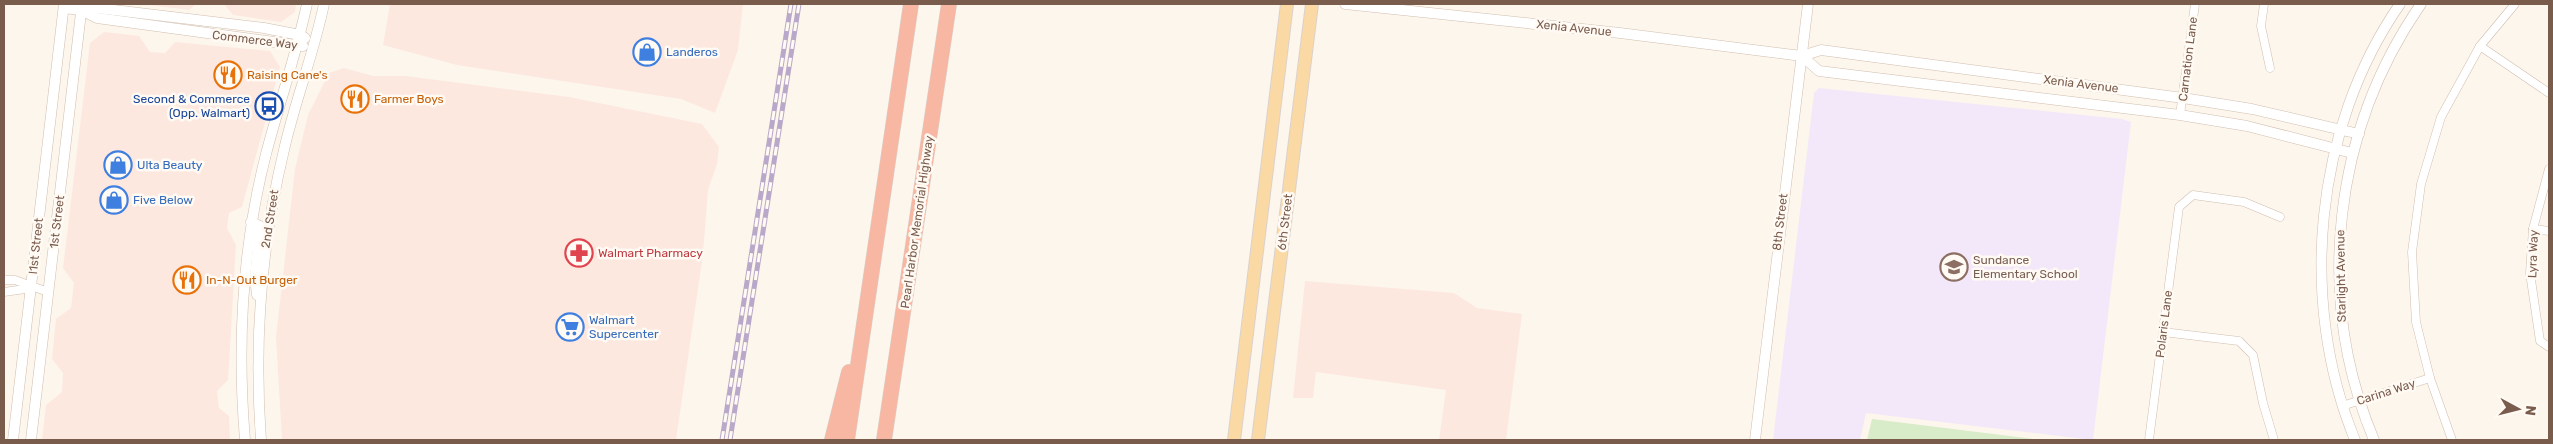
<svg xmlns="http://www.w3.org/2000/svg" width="2553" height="444" viewBox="0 0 2553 444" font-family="Rubik,sans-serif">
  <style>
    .commercial { fill: #fde8e0 }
    .education { fill: #f3e8fa }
    .green { fill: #d8ecc9 }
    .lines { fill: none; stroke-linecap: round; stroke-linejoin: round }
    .minor-casing { stroke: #d1beb0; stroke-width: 9 }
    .tertiary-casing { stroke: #d1beb0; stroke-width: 11 }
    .primary-casing { stroke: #dad1cd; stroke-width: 14 }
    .motorway-casing { stroke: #dad1cd; stroke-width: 16 }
    .minor { stroke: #fff; stroke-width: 8 }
    .tertiary { stroke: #fff; stroke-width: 10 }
    .primary { stroke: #fbd9a5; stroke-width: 12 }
    .motorway { stroke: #f7b7a3; stroke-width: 15 }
    .rail-casing { stroke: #b9a8c9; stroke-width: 5 }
    .rail { stroke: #fffaf3; stroke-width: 3; stroke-dasharray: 9; stroke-linecap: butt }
    .labels { text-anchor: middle; stroke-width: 5; stroke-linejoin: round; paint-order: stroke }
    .street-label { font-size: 12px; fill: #7a5c4d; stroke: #fffaf3 }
    .shop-label { font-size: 12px; fill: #366cbe; stroke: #fffaf3; text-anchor: start }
    .food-label { font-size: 12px; fill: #c56008; stroke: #fffaf3; text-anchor: start }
    .transit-label { font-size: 12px; fill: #164399; stroke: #fffaf3; text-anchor: end }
    .health-label { font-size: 12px; fill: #be3a42; stroke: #fffaf3; text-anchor: start }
    .education-label { font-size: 12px; fill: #785e54; stroke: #fffaf3; text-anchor: start }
  </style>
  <rect width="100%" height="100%" fill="#fdf6ec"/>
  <g class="commercial">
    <polygon points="142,4 196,4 189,10"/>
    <polygon points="224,4 296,4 295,12 281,22 233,15"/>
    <polygon points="390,4 743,4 738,50 715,113 681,99 457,65 383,45"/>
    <polygon points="104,32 139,36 150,52 165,53 175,42 270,51 280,67 242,207 229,213 227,228 236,245 228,380 217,391 219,408 229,416 230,440 42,440 46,405 62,392 63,373 52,359 56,319 71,308 74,283 63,268 90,43"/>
    <polygon points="344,68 373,76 406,76 569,97 702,124 719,147 717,164 708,190 703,254 676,440 282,440 276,337 295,169 308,115 329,73"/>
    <polygon points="1305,281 1454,293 1477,308 1522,314 1506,440 1439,440 1446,390 1316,372 1313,398 1293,398"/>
  </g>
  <polygon class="education" points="1819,88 2122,119 2131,122 2093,440 1866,413 1860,440 1773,440 1814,93"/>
  <polygon class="green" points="1872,419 2043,440 1867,440"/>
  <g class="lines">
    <g class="minor-casing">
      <g id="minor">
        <polyline points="2264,4 2261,26 2270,68"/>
        <polyline points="2480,46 2549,93"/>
        <polyline points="2180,115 2195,4"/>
        <polyline points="2549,169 2533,229 2530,273 2540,341 2549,347"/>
        <polyline points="2533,229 2549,231"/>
        <polyline points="4,280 15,280 48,292"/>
        <polyline points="4,292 32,288"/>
        <polyline points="2163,332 2239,341 2253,355 2263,403 2274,440"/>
        <polyline points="2342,406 2430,378"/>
        <polyline points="2149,440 2179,207 2193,195 2244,202 2280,217"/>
        <polyline points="2452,440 2430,378 2416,322 2412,252 2421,184 2441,117 2480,46 2515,4"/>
      </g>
    </g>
    <g class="tertiary-casing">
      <g id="tertiary">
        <polyline points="1345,4 1620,33 1802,56 1821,50 2183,98 2252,109 2359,134"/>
        <polyline points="64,8 81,10 97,8 264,28 300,35 305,38"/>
        <polyline points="81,10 97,18 303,46"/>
        <polyline points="1802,56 1819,71 2180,115 2247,126 2352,153"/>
        <polyline points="251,222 260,226 255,277 257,295"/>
        <polyline points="13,440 64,4"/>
        <polyline points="31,440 82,4"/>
        <path d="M245 440C237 344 242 248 266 154 279 104 296 55 307 4"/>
        <path d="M261 440C254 343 261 245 284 150 295 101 314 53 324 4"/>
        <polyline points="1755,440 1808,4"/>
        <path d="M2355 440C2298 301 2314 128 2400 4"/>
        <path d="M2374 440C2314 297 2333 131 2421 4"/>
      </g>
    </g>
    <g class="primary-casing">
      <g id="primary">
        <polyline points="1234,440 1287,4"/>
        <polyline points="1258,440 1312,4"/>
      </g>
    </g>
    <g class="motorway-casing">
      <g id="motorway">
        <polyline points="832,440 849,372"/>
        <polyline points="847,440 911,4"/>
        <polyline points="884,440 949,4"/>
      </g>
    </g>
    <use href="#minor" class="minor"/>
    <use href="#tertiary" class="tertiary"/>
    <use href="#primary" class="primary"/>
    <use href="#motorway" class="motorway"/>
    <g class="rail-casing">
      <g id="rail">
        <polyline points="722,440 791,4"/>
        <polyline points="730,440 799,4"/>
      </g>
    </g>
    <use href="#rail" class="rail"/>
  </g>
  <defs>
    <g id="shop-ring" transform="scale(1.4375)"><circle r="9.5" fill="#fffaf3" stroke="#3f7fe0" stroke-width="1.5"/><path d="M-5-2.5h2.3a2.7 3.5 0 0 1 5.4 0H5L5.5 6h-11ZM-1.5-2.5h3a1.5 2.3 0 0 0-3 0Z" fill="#3f7fe0"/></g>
    <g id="restaurant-ring" transform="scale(1.4375)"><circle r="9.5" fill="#fffaf3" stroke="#e8710a" stroke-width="1.5"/><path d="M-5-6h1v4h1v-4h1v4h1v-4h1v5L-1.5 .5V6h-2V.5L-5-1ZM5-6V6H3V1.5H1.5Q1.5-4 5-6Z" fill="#e8710a"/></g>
    <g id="bus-ring" transform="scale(1.4375)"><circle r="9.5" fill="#fffaf3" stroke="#1a4fb4" stroke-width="1.5"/><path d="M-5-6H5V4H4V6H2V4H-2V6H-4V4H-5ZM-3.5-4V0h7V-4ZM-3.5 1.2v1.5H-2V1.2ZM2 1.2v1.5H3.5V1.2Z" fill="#1a4fb4"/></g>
    <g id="pharmacy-ring" transform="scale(1.4375)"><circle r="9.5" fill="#fffaf3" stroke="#e0444e" stroke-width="1.5"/><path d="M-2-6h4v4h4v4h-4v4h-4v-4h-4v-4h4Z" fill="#e0444e"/></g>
    <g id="school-ring" transform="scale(1.4375)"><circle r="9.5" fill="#fffaf3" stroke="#8d6e63" stroke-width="1.5"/><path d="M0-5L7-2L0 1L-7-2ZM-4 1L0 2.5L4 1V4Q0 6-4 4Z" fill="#8d6e63"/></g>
    <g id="supermarket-ring" transform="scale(1.4375)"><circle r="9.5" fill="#fffaf3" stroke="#3f7fe0" stroke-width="1.5"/><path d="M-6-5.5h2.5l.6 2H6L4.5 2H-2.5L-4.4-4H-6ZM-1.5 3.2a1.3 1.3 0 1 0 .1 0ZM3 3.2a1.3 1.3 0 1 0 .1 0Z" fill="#3f7fe0"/></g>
  </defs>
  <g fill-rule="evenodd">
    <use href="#shop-ring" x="647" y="52"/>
    <use href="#restaurant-ring" x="228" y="75"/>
    <use href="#restaurant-ring" x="355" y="99"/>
    <use href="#bus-ring" x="269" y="106"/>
    <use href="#shop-ring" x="118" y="165"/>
    <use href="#shop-ring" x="114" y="200"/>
    <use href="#pharmacy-ring" x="579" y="253"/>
    <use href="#school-ring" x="1954" y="267"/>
    <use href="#restaurant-ring" x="187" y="280"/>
    <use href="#supermarket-ring" x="570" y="327"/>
  </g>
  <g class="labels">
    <g class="street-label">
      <text transform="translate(1574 28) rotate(6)" y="4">Xenia Avenue</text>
      <text transform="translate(255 40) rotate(7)" y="4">Commerce Way</text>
      <text transform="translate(2188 59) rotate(-83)" y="4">Carnation Lane</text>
      <text transform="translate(2081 84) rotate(7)" y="4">Xenia Avenue</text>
      <text transform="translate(270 219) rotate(-81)" y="4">2nd Street</text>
      <text transform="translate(57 222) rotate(-83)" y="4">1st Street</text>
      <text transform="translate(917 222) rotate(-82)" y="4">Pearl Harbor Memorial Highway</text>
      <text transform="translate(1285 222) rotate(-83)" y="4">6th Street</text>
      <text transform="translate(1780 222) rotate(-83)" y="4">8th Street</text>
      <text transform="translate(36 246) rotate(-84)" y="4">l1st Street</text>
      <text transform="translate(2533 254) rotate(-88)" y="4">Lyra Way</text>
      <text transform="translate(2341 276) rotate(-91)" y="4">Starlight Avenue</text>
      <text transform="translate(2164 324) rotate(-83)" y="4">Polaris Lane</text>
      <text transform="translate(2386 392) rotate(-18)" y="4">Carina Way</text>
    </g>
    <g class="shop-label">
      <text x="666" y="56">Landeros</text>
      <text x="137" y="169">Ulta Beauty</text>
      <text x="133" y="204">Five Below</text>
      <text x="589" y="324">Walmart<tspan x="589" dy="14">Supercenter</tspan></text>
    </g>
    <g class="food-label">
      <text x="247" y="79">Raising Cane's</text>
      <text x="374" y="103">Farmer Boys</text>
      <text x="206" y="284">In-N-Out Burger</text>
    </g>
    <g class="transit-label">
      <text x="250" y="103">Second &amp; Commerce<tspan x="250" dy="14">(Opp. Walmart)</tspan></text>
    </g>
    <g class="health-label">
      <text x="598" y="257">Walmart Pharmacy</text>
    </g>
    <g class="education-label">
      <text x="1973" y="264">Sundance<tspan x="1973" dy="14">Elementary School</tspan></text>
    </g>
  </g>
  <rect width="2553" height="444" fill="none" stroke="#7a5c4d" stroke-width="10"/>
  <g transform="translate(2518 409) rotate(97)" stroke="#fffaf3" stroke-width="4" paint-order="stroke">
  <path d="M0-4L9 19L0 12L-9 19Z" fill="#7a5c4d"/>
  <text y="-8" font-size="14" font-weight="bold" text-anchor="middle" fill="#7a5c4d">N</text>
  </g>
</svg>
